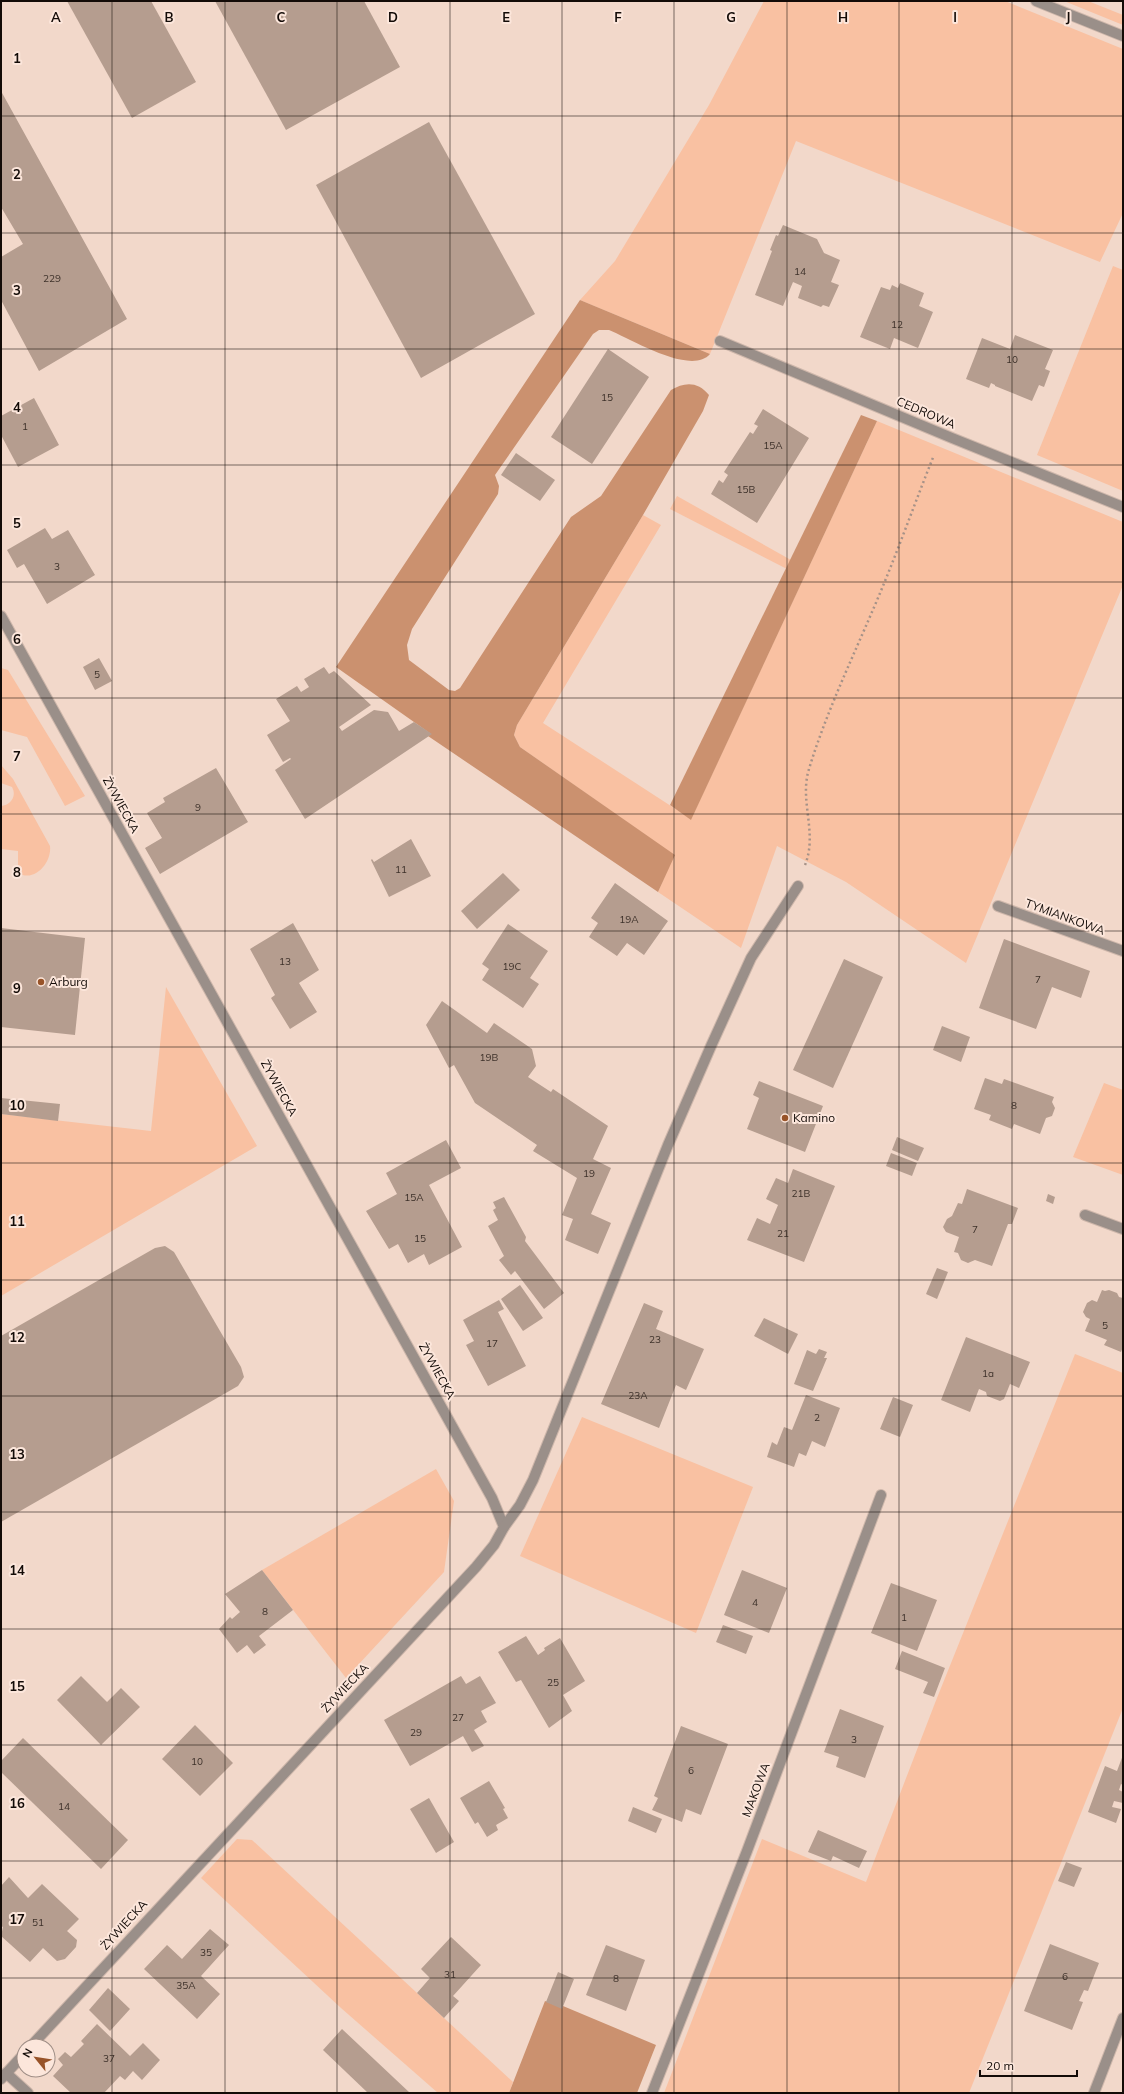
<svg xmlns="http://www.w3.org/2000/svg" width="1124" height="2094" viewBox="0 0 1124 2094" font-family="Mulish,sans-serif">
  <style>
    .green { fill: #f9c1a2 }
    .forest { fill: #cb916f }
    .building { fill: #b59d8f }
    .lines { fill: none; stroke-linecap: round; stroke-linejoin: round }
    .lane-casing { stroke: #ceb7ab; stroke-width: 12 }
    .street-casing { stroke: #ceb7ab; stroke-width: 12 }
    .path { stroke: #a69288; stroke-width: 2.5; stroke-dasharray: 2 3; stroke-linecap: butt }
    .lane { stroke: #9a8f89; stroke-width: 10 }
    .street { stroke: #9a8f89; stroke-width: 10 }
    .grid { fill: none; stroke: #130b07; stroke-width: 1; stroke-opacity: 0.55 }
    .poi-dot { fill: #985328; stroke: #fce6db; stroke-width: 1.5 }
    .labels { text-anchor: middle; stroke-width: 4; stroke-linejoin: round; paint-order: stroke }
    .number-label { font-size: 10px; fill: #3c3029 }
    .street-label { font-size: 12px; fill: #130b07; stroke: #fce6db }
    .poi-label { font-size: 12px; fill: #130b07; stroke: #fce6db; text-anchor: start }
    .grid-label { font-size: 13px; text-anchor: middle; font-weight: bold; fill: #130b07; stroke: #fce6db; stroke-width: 4; stroke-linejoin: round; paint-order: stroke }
  </style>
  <rect width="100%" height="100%" fill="#f2d8ca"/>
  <g class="green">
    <polygon points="764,1 1005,1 1123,49 1123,213 1100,262 796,141 710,354 580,300 615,261 709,105"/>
    <polygon points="1064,1 1088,1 1123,15 1123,25"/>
    <polygon points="1113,266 1123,270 1123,491 1037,455"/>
    <polygon points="877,421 1123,522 1123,585 966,963 846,882 777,846 741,948 658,892 674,855 520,747 514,735 517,725 643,515 661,525 543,723 691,819"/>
    <polygon points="677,496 791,560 787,569 670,509"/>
    <polygon points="1,668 8,670 85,796 65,806 27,737 1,730"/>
    <path d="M1 765 13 779 50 846C52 862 35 883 18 873V851L1 849V806C11 805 17 796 12 787L1 783Z"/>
    <polygon points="166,987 257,1146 1,1296 1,1114 151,1131"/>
    <polygon points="1104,1083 1123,1090 1123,1175 1073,1157"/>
    <polygon points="1075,1354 1123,1373 1123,1708 969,2093 664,2093 762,1839 866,1882 935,1703"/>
    <polygon points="582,1417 753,1487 696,1633 520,1556"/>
    <polygon points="436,1469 454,1501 444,1572 346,1678 262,1570"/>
    <polygon points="237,1839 252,1840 513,2082 509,2093 438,2093 341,2008 201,1878"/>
  </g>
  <g class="forest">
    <path d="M580 300 710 354C691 376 631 339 609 330H599L593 334 495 475 499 486 498 494 412 629 407 645 409 660 449 690 455 691 460 688 571 517 601 496 671 390C684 382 698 381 709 395L703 411 643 515 517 725 514 735 520 747 675 855 658 892 428 736 431 734 336 667Z"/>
    <polygon points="861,415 877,421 691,820 670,805"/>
    <polygon points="545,2001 562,2008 563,2006 656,2045 637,2093 509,2093"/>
  </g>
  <g class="building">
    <polygon points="67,1 151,1 196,82 132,118"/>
    <polygon points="215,1 364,1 400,67 286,130"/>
    <polygon points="1,91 127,319 39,371 1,300 1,257 23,244 1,207"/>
    <polygon points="429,122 535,314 421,378 316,185"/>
    <polygon points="783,225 817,239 824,253 840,260 831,282 839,285 829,307 823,305 821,307 798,298 802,286 793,282 783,306 755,295 772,251 770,250 776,235 778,236"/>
    <polygon points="900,283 924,293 919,306 933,312 918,348 894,338 890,349 860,337 881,287 890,290 892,285 898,288"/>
    <polygon points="1015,335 1053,350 1045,369 1050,371 1044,387 1039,385 1032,401 995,386 995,385 991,383 989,388 966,379 982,338 1010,349"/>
    <polygon points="608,349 649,377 592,464 551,437"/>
    <polygon points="34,398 59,445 18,467 1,435 1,416"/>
    <polygon points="763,409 809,438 757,523 711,494 719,480 723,483 728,475 724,472 750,432 753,434 758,426 754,424"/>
    <polygon points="516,453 555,480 540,501 501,475"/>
    <polygon points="45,528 52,539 68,530 95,575 47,604 24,564 17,568 7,550"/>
    <polygon points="99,658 112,681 95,690 83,667"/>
    <polygon points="324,667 329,674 334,671 371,705 339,727 342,731 374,710 388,712 399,731 414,722 432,734 305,819 275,770 291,759 290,758 283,762 267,735 290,721 276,699 297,686 301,692 309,687 304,679"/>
    <polygon points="216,768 248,822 160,874 145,848 162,838 147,813 165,802 163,798"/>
    <polygon points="411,839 431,876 389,897 371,860 372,859 374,862"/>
    <polygon points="503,873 520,890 477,929 461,911"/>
    <polygon points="615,883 668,921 644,955 627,943 617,956 589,937 598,923 591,918"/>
    <polygon points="293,923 319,970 299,983 317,1012 290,1029 271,998 275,995 250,949"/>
    <polygon points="508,924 548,951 530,978 539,984 523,1008 482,980 489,969 482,964"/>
    <polygon points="1,928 85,938 75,1035 1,1027"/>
    <polygon points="1004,939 1090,971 1081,998 1052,987 1036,1029 979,1008"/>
    <polygon points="844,959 883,977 833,1088 793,1070"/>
    <polygon points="442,1001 487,1033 494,1023 532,1049 536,1066 528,1077 551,1092 553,1089 608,1126 593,1159 611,1168 591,1214 611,1223 598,1254 565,1240 573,1219 562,1215 577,1178 533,1151 537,1145 475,1103 454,1065 449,1068 426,1025"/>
    <polygon points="942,1026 970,1037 961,1062 933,1050"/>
    <polygon points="985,1078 1002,1084 1004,1079 1054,1097 1052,1102 1055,1108 1052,1116 1046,1118 1040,1134 1014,1124 1012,1129 989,1120 991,1115 974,1109"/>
    <polygon points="759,1081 823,1106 805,1152 747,1129 759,1098 753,1095"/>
    <polygon points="1,1098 60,1104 58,1121 1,1114"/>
    <polygon points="897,1137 924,1148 918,1161 892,1150"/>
    <polygon points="446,1140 461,1168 429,1185 462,1247 429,1265 424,1254 408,1263 398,1244 389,1249 366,1211 397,1194 386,1173"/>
    <polygon points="891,1153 917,1163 912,1176 886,1166"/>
    <polygon points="793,1169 835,1186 804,1262 747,1240 757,1218 770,1224 778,1205 766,1199 776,1178 788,1183"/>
    <polygon points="967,1189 1018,1208 1012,1224 1008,1224 992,1266 975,1260 968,1263 961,1260 958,1253 954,1252 959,1237 946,1232 943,1227 947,1219 952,1216 958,1203 962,1204"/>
    <polygon points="1048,1194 1055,1197 1053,1204 1046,1201"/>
    <polygon points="504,1197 526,1237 525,1241 564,1293 544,1309 515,1271 511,1275 499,1260 504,1256 488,1226 498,1220 493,1210 496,1208 493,1202"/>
    <polygon points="165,1246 174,1252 241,1367 244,1377 238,1386 1,1522 1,1336 155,1248"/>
    <polygon points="937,1268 948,1272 937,1299 926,1294"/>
    <polygon points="520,1285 543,1318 523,1331 501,1299"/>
    <polygon points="1102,1290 1105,1291 1109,1290 1117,1293 1119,1297 1123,1298 1123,1347 1121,1352 1104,1345 1107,1340 1085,1331 1090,1319 1086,1317 1083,1312 1087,1303 1092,1300 1097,1302"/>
    <polygon points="499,1300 504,1309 498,1312 526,1366 488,1386 466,1345 474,1341 463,1320"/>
    <polygon points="644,1303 663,1311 656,1329 704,1349 686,1390 676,1385 659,1428 601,1404"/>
    <polygon points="764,1318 798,1334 788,1354 754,1336"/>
    <polygon points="966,1337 1030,1362 1019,1388 1010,1384 1004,1399 1000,1401 987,1396 986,1392 979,1389 970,1412 941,1400"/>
    <polygon points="819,1349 827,1352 824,1358 827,1358 813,1391 794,1384 807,1350 816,1354"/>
    <polygon points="806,1395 840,1408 825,1447 812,1441 806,1456 799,1453 794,1467 767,1457 772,1442 777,1445 784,1427 792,1430"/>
    <polygon points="893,1397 913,1405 900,1437 880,1429"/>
    <polygon points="262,1570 293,1610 259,1636 266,1645 254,1654 247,1645 237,1653 219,1629 230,1617 232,1619 240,1612 225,1594"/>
    <polygon points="742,1570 787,1588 769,1633 724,1615"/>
    <polygon points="891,1583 937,1600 917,1651 871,1633"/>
    <polygon points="723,1625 753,1636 746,1654 716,1642"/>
    <polygon points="526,1636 538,1655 545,1650 544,1648 560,1638 585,1681 563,1695 572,1711 549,1728 521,1680 516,1682 498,1652"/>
    <polygon points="902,1651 945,1668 934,1697 923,1693 928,1682 895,1669"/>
    <polygon points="81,1676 107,1702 121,1688 140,1707 101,1745 57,1700"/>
    <polygon points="461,1676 466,1684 480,1676 496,1703 481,1711 487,1722 474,1730 484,1746 472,1752 463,1736 410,1766 384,1720"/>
    <polygon points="840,1709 884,1726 865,1778 836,1767 839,1757 824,1752"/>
    <polygon points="195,1725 233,1763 200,1796 162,1759"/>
    <polygon points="681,1726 728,1744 701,1815 686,1809 682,1822 652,1810 658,1798 654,1796"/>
    <polygon points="23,1738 128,1840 101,1869 1,1772 1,1761"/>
    <polygon points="1123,1755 1123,1785 1121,1784 1119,1790 1123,1792 1123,1803 1114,1801 1112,1807 1121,1809 1116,1823 1088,1812 1105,1766 1117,1771"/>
    <polygon points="489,1781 505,1808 503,1809 508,1818 496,1825 498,1830 487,1837 478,1822 475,1824 460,1798"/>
    <polygon points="429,1798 454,1842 436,1853 410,1809"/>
    <polygon points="633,1807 662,1819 656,1833 628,1821"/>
    <polygon points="818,1830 867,1851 859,1868 833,1856 831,1861 808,1852"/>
    <polygon points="1066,1862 1082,1868 1074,1887 1058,1881"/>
    <polygon points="9,1877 28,1898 42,1884 79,1919 67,1931 77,1940 76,1947 65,1959 57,1961 43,1948 30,1962 1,1936 3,1927 1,1926 1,1886"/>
    <polygon points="210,1929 229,1945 201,1976 220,1994 197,2019 144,1969 167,1945 182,1959"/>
    <polygon points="451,1937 481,1965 453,1996 459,2001 444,2018 417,1993 430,1978 421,1969"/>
    <polygon points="1050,1944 1099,1963 1088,1991 1084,1990 1079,2001 1083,2002 1072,2030 1024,2011"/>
    <polygon points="606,1945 645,1960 626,2011 586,1995"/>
    <polygon points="558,1972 574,1979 562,2009 546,2002"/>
    <polygon points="108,1988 130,2009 110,2031 89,2010"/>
    <polygon points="97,2024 130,2056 143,2043 160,2060 142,2080 133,2071 125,2080 120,2076 104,2093 71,2093 53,2076 63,2065 58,2059 65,2052 71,2057 84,2044 81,2041"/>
    <polygon points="342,2029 410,2093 368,2093 323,2050"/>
  </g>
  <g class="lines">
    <g class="lane-casing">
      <polyline id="lane" points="6,2073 28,2093"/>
    </g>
    <g class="street-casing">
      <g id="street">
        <polyline points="1036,1 1123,36"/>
        <polyline points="720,341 952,438 1123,507"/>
        <polyline points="1,616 492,1498 504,1527 494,1545 476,1567 31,2046"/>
        <polyline points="998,906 1123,951"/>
        <polyline points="1085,1215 1123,1229"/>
        <polyline points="504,1527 520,1505 533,1480 668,1145 711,1046 751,958 798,886"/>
        <polyline points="1,2079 24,2054"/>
        <polyline points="652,2093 747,1851 881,1495"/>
        <polyline points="1094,2093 1123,2018"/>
      </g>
    </g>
    <path class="path" d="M805 865C818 833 799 801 809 769 826 713 852 659 875 605 896 556 914 505 934 455"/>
    <use href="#lane" class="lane"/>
    <use href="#street" class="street"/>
  </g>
  <path class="grid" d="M112 1V2093M225 1V2093M337 1V2093M450 1V2093M562 1V2093M674 1V2093M787 1V2093M899 1V2093M1012 1V2093M1 116H1123M1 233H1123M1 349H1123M1 465H1123M1 582H1123M1 698H1123M1 814H1123M1 931H1123M1 1047H1123M1 1163H1123M1 1280H1123M1 1396H1123M1 1512H1123M1 1629H1123M1 1745H1123M1 1861H1123M1 1978H1123"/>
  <g class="poi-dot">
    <circle cx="41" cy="982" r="4"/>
    <circle cx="785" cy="1118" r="4"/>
  </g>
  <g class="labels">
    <g class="number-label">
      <text x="800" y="275">14</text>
      <text x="52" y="282">229</text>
      <text x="897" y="328">12</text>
      <text x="1012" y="363">10</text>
      <text x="607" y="401">15</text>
      <text x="25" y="430">1</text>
      <text x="773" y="449">15A</text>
      <text x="746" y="493">15B</text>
      <text x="57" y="570">3</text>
      <text x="97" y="678">5</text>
      <text x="198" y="811">9</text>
      <text x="401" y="873">11</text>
      <text x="629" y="923">19A</text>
      <text x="285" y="965">13</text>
      <text x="512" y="970">19C</text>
      <text x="1038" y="983">7</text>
      <text x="489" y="1061">19B</text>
      <text x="1014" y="1109">8</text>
      <text x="589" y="1177">19</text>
      <text x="801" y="1197">21B</text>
      <text x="414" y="1201">15A</text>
      <text x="975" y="1233">7</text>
      <text x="783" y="1237">21</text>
      <text x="420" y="1242">15</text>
      <text x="1105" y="1329">5</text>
      <text x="655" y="1343">23</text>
      <text x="492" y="1347">17</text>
      <text x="988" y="1377">1a</text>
      <text x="638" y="1399">23A</text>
      <text x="817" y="1421">2</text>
      <text x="755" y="1606">4</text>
      <text x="265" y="1615">8</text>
      <text x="904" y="1621">1</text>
      <text x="553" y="1686">25</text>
      <text x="458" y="1721">27</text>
      <text x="416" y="1736">29</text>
      <text x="854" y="1743">3</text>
      <text x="197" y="1765">10</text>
      <text x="691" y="1774">6</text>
      <text x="64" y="1810">14</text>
      <text x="38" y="1926">51</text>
      <text x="206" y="1956">35</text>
      <text x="450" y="1978">31</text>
      <text x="1065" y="1980">6</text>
      <text x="616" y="1982">8</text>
      <text x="186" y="1989">35A</text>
      <text x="109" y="2062">37</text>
    </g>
    <g class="street-label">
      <text transform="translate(926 413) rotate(23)" y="4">CEDROWA</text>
      <text transform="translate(121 805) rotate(61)" y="4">ŻYWIECKA</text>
      <text transform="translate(1065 917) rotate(20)" y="4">TYMIANKOWA</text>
      <text transform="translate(279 1088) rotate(61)" y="4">ŻYWIECKA</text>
      <text transform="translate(437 1371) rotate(61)" y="4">ŻYWIECKA</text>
      <text transform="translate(345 1688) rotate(-47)" y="4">ŻYWIECKA</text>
      <text transform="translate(756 1790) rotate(-69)" y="4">MAKOWA</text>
      <text transform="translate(124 1925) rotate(-48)" y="4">ŻYWIECKA</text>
    </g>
    <g class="poi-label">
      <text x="49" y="986">Arburg</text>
      <text x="793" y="1122">Kamino</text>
    </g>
  </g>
  <g class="grid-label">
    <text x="56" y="22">A</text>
    <text x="169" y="22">B</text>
    <text x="281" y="22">C</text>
    <text x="393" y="22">D</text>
    <text x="506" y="22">E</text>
    <text x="618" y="22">F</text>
    <text x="731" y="22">G</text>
    <text x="843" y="22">H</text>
    <text x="955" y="22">I</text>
    <text x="1068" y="22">J</text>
    <text x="17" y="63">1</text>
    <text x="17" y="179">2</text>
    <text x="17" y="295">3</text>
    <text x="17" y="412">4</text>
    <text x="17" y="528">5</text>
    <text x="17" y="644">6</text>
    <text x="17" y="761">7</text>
    <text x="17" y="877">8</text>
    <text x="17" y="993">9</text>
    <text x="17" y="1110">10</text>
    <text x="17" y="1226">11</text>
    <text x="17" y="1342">12</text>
    <text x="17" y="1459">13</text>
    <text x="17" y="1575">14</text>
    <text x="17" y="1691">15</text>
    <text x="17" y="1808">16</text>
    <text x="17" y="1924">17</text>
  </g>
  <rect width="1124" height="2094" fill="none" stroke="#130b07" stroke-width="4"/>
  <g transform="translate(36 2058) rotate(300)"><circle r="19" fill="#fce6db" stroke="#9f8e86"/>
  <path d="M0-3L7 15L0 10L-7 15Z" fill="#985328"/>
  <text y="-6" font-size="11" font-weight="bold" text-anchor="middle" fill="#130b07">N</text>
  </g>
  <path d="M980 2070v6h97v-6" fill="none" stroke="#130b07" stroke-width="2"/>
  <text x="986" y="2070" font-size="12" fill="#130b07" stroke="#fce6db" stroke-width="3" paint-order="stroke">20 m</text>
</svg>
